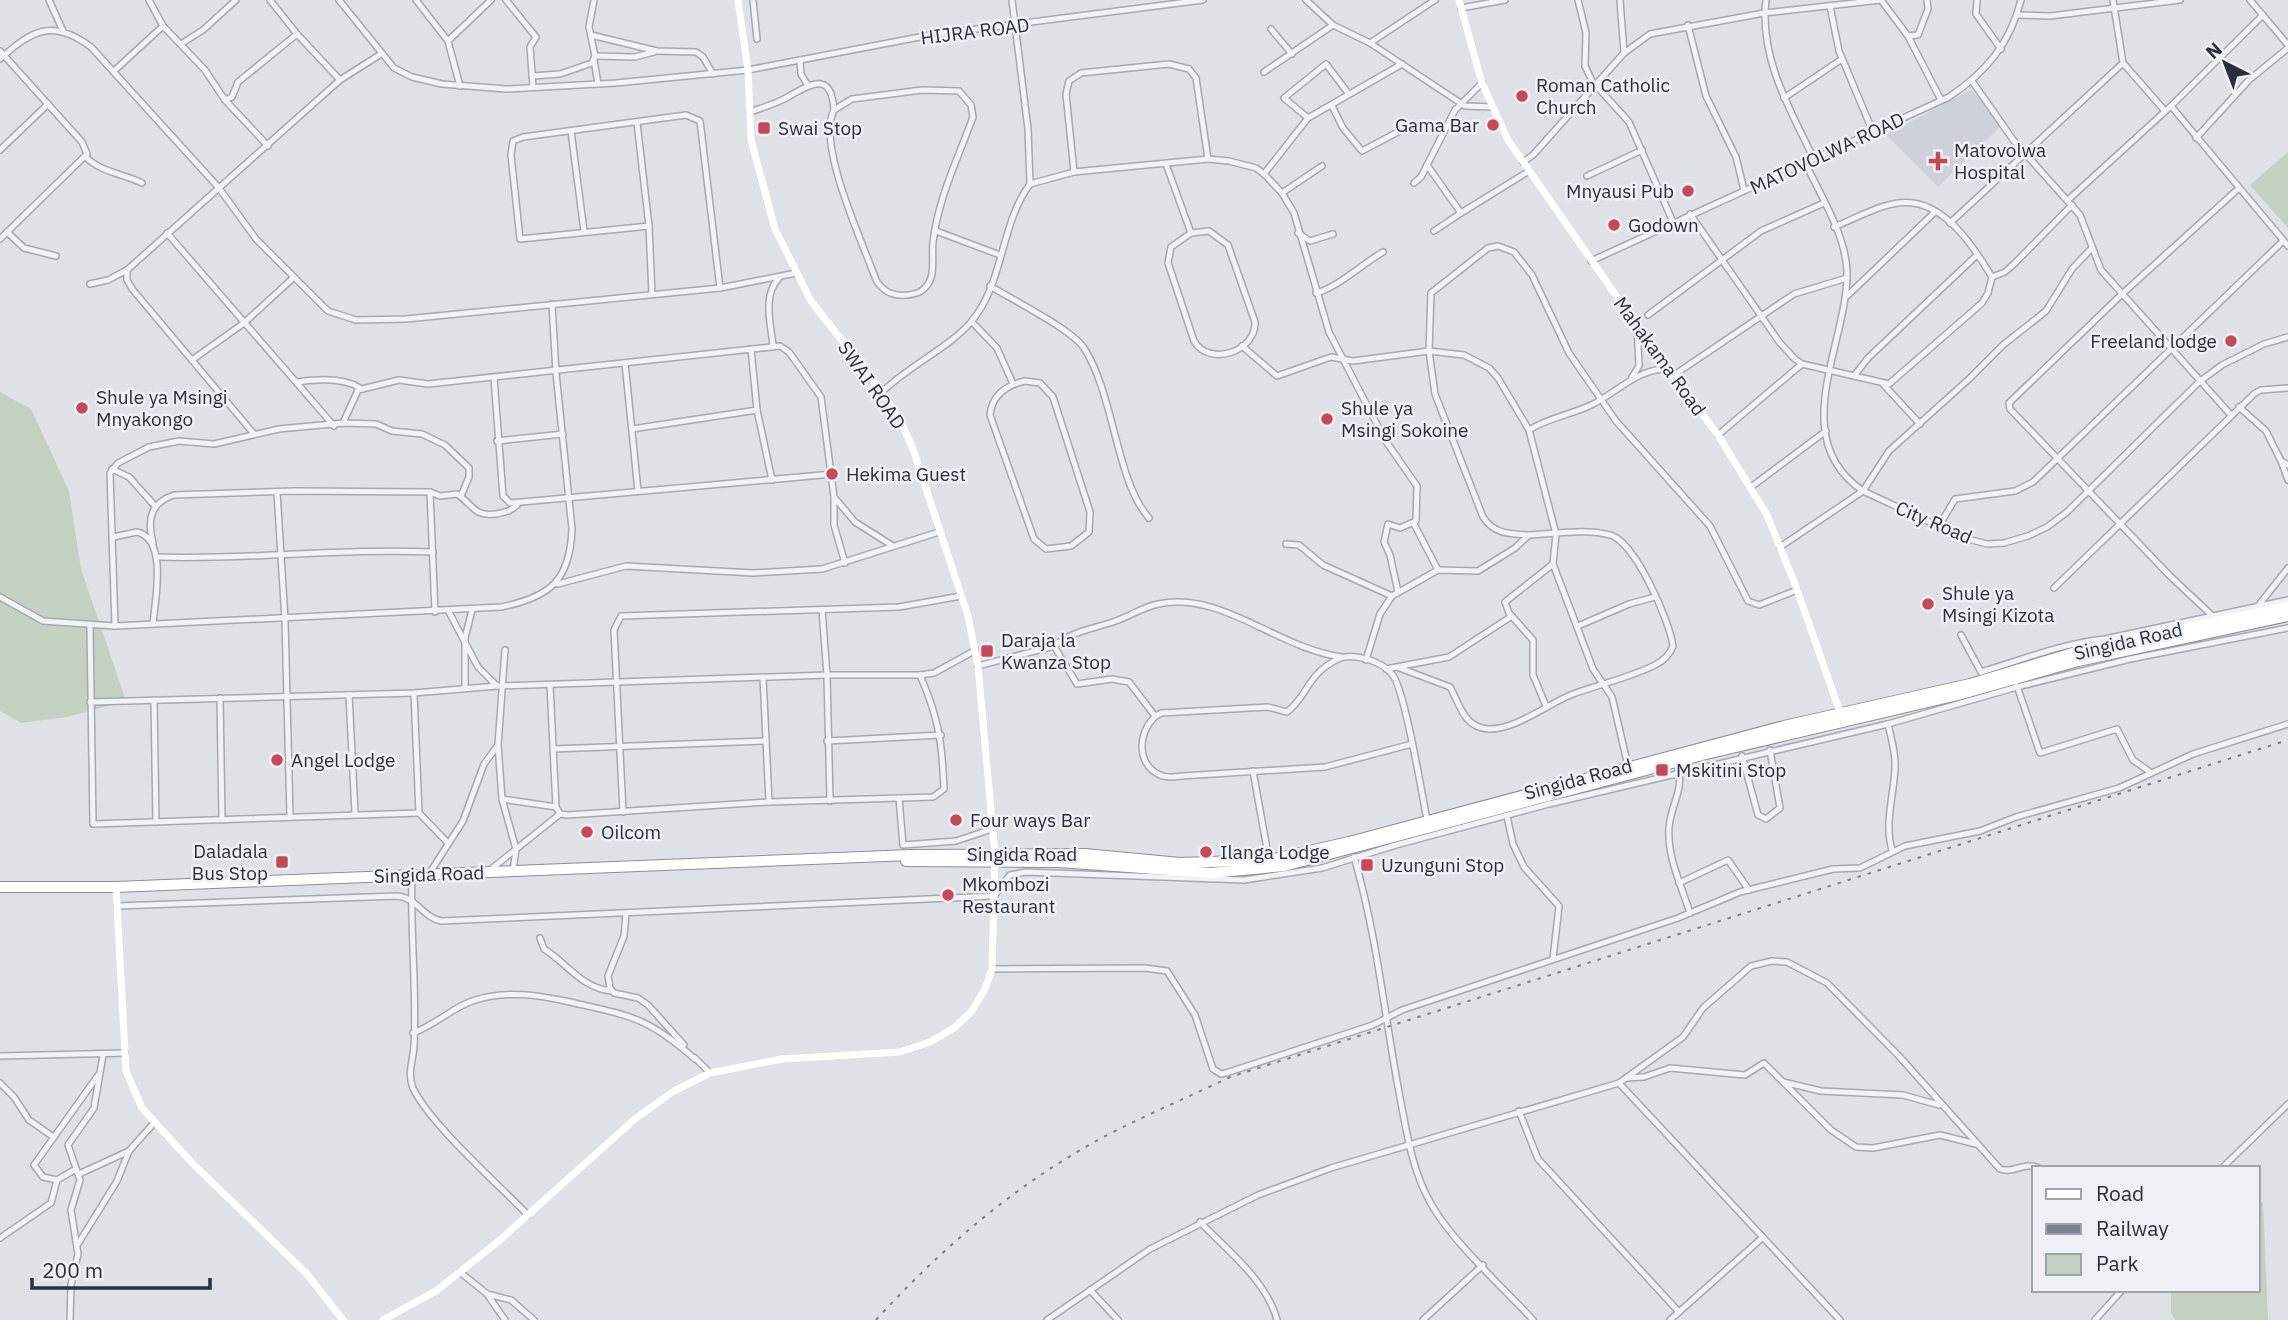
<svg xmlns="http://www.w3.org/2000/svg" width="2288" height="1320" font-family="'IBM Plex Sans',sans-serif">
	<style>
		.built { fill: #cdd1d9 }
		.green { fill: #c4d1c0 }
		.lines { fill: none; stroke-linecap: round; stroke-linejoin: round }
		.street-casing { stroke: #a4a9b1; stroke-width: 8 }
		.highway-casing { stroke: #868f9d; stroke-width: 12 }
		.street { stroke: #f1f2f6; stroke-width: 5 }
		.secondary { stroke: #fff; stroke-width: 7 }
		.highway { stroke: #fff; stroke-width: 10 }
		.rail { stroke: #798190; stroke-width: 2; stroke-dasharray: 3.5 7; stroke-linecap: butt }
		.poi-dot { fill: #c84857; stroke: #eef0f5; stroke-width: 2.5 }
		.labels { text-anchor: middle; stroke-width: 5; stroke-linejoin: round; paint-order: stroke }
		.street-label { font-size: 19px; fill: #282f3d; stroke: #eef0f5 }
		.poi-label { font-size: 19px; fill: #282f3d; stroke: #eef0f5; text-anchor: start }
	</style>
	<rect width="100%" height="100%" fill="#dee2e7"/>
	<polygon class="built" points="1970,90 1987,106 2000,127 1938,187 1886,135"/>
	<g class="green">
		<polygon points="2288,152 2288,228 2250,185"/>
		<polygon points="0,392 31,409 69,491 81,569 126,701 67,717 21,723 0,711"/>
		<polygon points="2258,1202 2263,1202 2268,1320 2175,1320 2171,1312 2171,1290 2258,1290"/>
	</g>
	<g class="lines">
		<defs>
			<g id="street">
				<polyline points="49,0 63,31"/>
				<polyline points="149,0 163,26 205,70 225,100 268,146"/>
				<polyline points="270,0 297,34 340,80"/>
				<polyline points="339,0 394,68 412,77 442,84 506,89 616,83 748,70 930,35 1203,0"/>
				<polyline points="416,0 448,41"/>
				<polyline points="506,0 536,37 530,47 533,87"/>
				<polyline points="753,0 757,39"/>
				<polyline points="1012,0 1028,129 1030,184"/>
				<polyline points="1306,0 1333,25 1370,43 1465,106 1492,107"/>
				<polyline points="1578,0 1586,33 1585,66 1592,81 1629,122 1673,222"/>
				<polyline points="1620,0 1624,53"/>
				<path d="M1766,0c-7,57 24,110 48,159"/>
				<polyline points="1881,0 1908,36 1941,100"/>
				<polyline points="1977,0 1976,14 2001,49"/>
				<polyline points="2113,0 2123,63 2165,111"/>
				<polyline points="2250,0 2288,45"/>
				<polyline points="1830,6 1839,51 1873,132"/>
				<polyline points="1461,8 1505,0"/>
				<polyline points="2017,15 2050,16 2180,0"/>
				<polyline points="1688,25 1706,96 1736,157 1744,190"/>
				<polyline points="1271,29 1292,54"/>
				<polyline points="591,35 657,51 696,52 703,57 713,74"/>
				<polyline points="1908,36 1918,35 1928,9 1927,0"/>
				<polyline points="1370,43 1435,0"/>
				<polyline points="181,44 203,30 236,0"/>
				<polyline points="0,51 82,142 87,154 0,239"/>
				<polyline points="595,56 635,57 654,52"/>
				<path d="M0,59c33,-30 53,-40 91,-12l128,141 37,51 72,72 28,9 50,-1 314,-31 76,-15"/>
				<polyline points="594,60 598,84"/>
				<polyline points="800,60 801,74 807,84"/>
				<polyline points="114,71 163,26"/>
				<polyline points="1264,72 1333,25"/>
				<polyline points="532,76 560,74 592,63 595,56 589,27 594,0"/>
				<polyline points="1972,81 2014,141 2080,215 2101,270 2230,414"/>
				<polyline points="460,86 448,41 491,0"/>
				<path d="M922,90l37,1 12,14 2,12c-15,41 -35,82 -40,125 -2,19 5,38 -13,50 -17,6 -34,5 -44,-12 -13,-37 -60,-136 -42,-170l18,-11z"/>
				<polyline points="1784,98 1842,59"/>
				<polyline points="225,100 232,97 238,82 297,34"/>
				<polyline points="1332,106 1343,128 1362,151 1413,124 1443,130"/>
				<polyline points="2171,106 2288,246"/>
				<path d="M750,112c11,-4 22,-7 32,-12 22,-11 49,-35 52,10"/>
				<polyline points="1308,118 1284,98 1326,64 1348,93"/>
				<polyline points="637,123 649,226 652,294"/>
				<polyline points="571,131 584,231"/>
				<polyline points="2196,138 2249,80 2288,48"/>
				<polyline points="0,150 48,104"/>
				<path d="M86,157c14,15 38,17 56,26"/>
				<polyline points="1523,162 1533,155 1624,53 1650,34 1764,13 1881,0"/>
				<path d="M1805,162c15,33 41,73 42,110 1,71 -62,166 16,219l101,47 23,6 17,-1 24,-7 19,-9 20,-15 132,-130 23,-17 42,-21 24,-7"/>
				<path d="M1166,164l25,69 -20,14 -3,16 26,78c15,26 62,11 61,-19l-27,-77 -19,-14 -18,2"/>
				<polyline points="1427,165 1461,213 1529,171"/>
				<polyline points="1074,172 1066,94 1069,81 1081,73 1169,64 1189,69 1196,78 1208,159"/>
				<polyline points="1264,174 1308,118 1402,64"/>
				<polyline points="1587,176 1642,150"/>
				<polyline points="1414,183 1421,177 1455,110 1482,83"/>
				<polyline points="1282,193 1322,166"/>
				<polyline points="2068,200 2171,106 2263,15"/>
				<path d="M1690,214l90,129 15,16 7,5 87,20 93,-81 6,-10 4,-16c-17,-28 -43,-69 -79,-74 -25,-4 -56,15 -79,24"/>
				<polyline points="1950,223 2123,63"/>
				<polyline points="649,226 520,239 511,155 513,141 523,137 686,115 700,121 720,288"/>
				<polyline points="936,231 1000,255"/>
				<polyline points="1434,231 1461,213"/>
				<polyline points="7,232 24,248 56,256"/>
				<polyline points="167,233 334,426"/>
				<polyline points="1298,233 1310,241 1333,234"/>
				<path d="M1591,261l358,-164c37,-25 61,-53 72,-97"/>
				<polyline points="1992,277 2005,272 2015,263 2072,205"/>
				<polyline points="90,284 108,280 127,270"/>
				<path d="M990,286c23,14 81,43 94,62 30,46 32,133 65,170"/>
				<path d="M1316,293c21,-5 46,-29 67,-41"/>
				<polyline points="1846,297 1935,212"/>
				<polyline points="1648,315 1761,231 1824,203"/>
				<polyline points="972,322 997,348 1013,384"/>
				<path d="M773,346c-2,-22 -11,-50 6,-68"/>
				<polyline points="1242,346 1277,376 1331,357 1353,361 1429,351 1464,355 1489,368 1498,378 1529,430 1556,534 1553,564 1593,669 1612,697 1628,766"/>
				<polyline points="751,349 757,410 772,480"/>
				<polyline points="192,360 244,323 292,279"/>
				<polyline points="625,363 638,491"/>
				<polyline points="1854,376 1868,358 1977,255"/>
				<polyline points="1632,377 1639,366 1637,326"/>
				<polyline points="494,378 503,496 510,503 833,474"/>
				<path d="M1025,381l15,2 13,14 37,115 -1,20 -18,14 -25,3 -12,-10 -44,-124c2,-20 17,-30 35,-34z"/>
				<path d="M297,382c20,-3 46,-5 63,6"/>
				<polyline points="1883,384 1920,424"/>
				<path d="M882,392c25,-25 68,-45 89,-70 33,-38 29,-98 59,-138l44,-12 134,-13 21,2 27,7 8,6 18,19 12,20 35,119 56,108 32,46 -1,35 -16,7 -12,-4 -4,18 6,13 8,37"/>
				<polyline points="2239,407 2266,431 2281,461 2288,465"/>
				<polyline points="343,423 358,390 399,380 428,384 780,346 789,352 821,397 834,497 855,522 893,546"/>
				<polyline points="632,429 757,410"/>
				<path d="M1529,430c19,-12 40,-15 60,-24 25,-11 44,-34 73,-37l12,6 120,-81 53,-16"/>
				<polyline points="254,434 133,290 127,280 127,270 340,80 381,54"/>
				<polyline points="1718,435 1802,364"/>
				<polyline points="497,441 563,434"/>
				<polyline points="2281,461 2288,480"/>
				<polyline points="112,469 129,477 155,506"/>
				<polyline points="1751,487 1826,431"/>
				<polyline points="277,492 285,620 290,817"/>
				<polyline points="430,492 435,612"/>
				<polyline points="834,498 834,525 845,563"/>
				<polyline points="1414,524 1438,570"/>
				<polyline points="1939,526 1955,499 2015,491 2033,482 2282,242"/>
				<path d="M1529,535c-20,-1 -35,-1 -46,-18l-48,-123 -6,-43 2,-58 57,-45 10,-2 16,6 18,23 37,78 47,68 94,105 38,75 11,4 38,-15"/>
				<path d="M113,537l24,-5c31,7 18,68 16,92"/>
				<path d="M153,543c-6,-23 -3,-40 21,-48l120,-4 136,1 10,4 17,-2c16,10 16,23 39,20 9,-2 14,-2 21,-9"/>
				<polyline points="1286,544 1299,545 1323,565 1392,596"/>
				<polyline points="1780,547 1863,491 1889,451 1969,379 2003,345 2046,311 2072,269 2091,249"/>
				<path d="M158,557c92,3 183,-9 275,-5"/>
				<polyline points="558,584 626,566 753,573 822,569 939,532"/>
				<polyline points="2054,588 2255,393 2261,390 2288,388"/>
				<path d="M0,597l43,24 72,5 386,-19c50,-10 69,-27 71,-78l-16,-156 -4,-69"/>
				<polyline points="2258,606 2288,568"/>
				<polyline points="822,610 827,675 830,801"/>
				<polyline points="449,612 478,667 497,686"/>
				<polyline points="2220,623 2170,576 2010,409 2009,403 2121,295 2238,189"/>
				<polyline points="90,626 93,824 419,813"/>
				<polyline points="115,626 110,473 118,463 149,447 179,441 214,444 279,429 343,423 376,424 392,431 422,434 445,445 469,468 469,477 461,496"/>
				<polyline points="1578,626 1629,604 1655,597"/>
				<polyline points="1961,635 1981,672"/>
				<path d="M1054,646c17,-14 38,-17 59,-24 15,-5 30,-15 45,-18 63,-14 120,45 184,53"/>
				<path d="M1366,660l14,-46 12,-18 46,-26 40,1 37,-23 14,-13c25,-1 57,-7 81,0 25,6 60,87 63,111 -3,8 -10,15 -18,19 -26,13 -55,19 -82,29 -26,10 -57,36 -85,35 -25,-2 -28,-25 -38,-42l-53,-20"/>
				<polyline points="978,666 1054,646 1077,684 1112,679 1129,682 1155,716"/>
				<polyline points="1386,669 1449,657 1512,616"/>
				<path d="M1981,672c41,-12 82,-29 124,-33l183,-39"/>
				<polyline points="763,677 769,802"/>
				<path d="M550,685l6,122 4,7 7,1 202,-13 164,-5 11,-8c-2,-47 -5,-70 -24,-114"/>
				<polyline points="2017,686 2040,753 2117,729 2133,760 2150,772"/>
				<polyline points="465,689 465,638 472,610"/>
				<polyline points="414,693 419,813 448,843"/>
				<polyline points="349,695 355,813"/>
				<polyline points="220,698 222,820"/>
				<polyline points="154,700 156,822"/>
				<polyline points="90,702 414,693 497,686 827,675 920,675 934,673 976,650"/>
				<polyline points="1546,706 1533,675 1533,640 1509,613 1505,602 1553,564"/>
				<path d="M1888,724c3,14 8,29 7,44 -1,27 -11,55 -3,82"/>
				<polyline points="827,741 941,735"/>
				<path d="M1412,744l-87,23 -143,9c-7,1 -16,2 -22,-1 -26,-11 -22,-50 1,-62l107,-6 19,5c21,-16 19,-37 51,-53 14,-7 44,2 54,15 13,15 30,121 35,146"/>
				<polyline points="498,745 502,799 516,849 513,871"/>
				<polyline points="553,749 766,741"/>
				<polyline points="1742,756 1758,815 1766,819 1780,808 1770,750"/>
				<path d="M1677,762c8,29 -5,38 -8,65 -2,31 12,57 21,86"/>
				<polyline points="1253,771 1269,860"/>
				<polyline points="899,798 903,845 956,841 992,829"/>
				<polyline points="502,799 556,807"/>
				<polyline points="623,812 614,630 621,616 899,607 961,596"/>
				<polyline points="1507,816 1513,844 1524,867 1559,906 1553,959"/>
				<path d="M1354,857c23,78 30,156 45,235 7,36 12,75 30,108 20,39 73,86 104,120"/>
				<polyline points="490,870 560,814"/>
				<polyline points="429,874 463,821 484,764 498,745 505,650"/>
				<path d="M412,875c-2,57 5,114 2,171 -1,15 -7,28 -1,42 16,35 86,97 115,127"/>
				<polyline points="1679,883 1728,860 1749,890"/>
				<path d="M117,906l280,-10c21,2 25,21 44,25l553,-25 16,-21 16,-3 218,8 78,-12 74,-23 153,-41 339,-80 129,-37 113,-28 158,-31"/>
				<polyline points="626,914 624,936 608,976 610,988 614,993 638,998 648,1005 684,1045"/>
				<path d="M540,938l4,11c23,14 38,40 68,42"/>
				<polyline points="992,969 1145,968 1167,971 1195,1015 1213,1069 1221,1074 1226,1073 1373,1025 1402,1010 1678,918 1740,892 1833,869 1860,868 1905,846 1980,831 2016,817 2119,788 2193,754 2288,724"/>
				<path d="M413,1033c23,-8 39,-26 62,-33 32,-10 63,-5 95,2 60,14 76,14 125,57"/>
				<polyline points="0,1056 125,1053"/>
				<polyline points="695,1058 710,1073"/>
				<polyline points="1626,1078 1644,1077 1670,1068 1745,1075 1764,1063 1783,1082 1821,1091 1903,1095 1939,1105"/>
				<polyline points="1783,1082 1831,1130 1856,1147 1873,1148 1940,1135 1976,1144"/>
				<polyline points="0,1083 14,1097 29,1120 52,1136"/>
				<path d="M1619,1083l64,-46 20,-29 48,-42 21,-5 15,1 40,21 71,72 102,114c14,5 24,-8 39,-1"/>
				<polyline points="1519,1111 1538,1159 1679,1312"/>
				<polyline points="2222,1168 2288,1104"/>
				<polyline points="76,1169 57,1180 43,1177 34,1165 99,1074"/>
				<polyline points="79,1174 129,1151"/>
				<path d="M1200,1222c27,28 67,59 77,98"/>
				<polyline points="0,1238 51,1203 57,1180"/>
				<polyline points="78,1244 117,1181 129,1151 154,1123"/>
				<polyline points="460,1272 487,1294 505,1320"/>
				<polyline points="1090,1290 1118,1320"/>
				<polyline points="487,1294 511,1300 534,1320"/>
				<polyline points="70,1320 71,1285 78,1254 71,1210 80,1180 68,1145 94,1108 103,1055"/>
				<polyline points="1047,1320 1150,1249 1258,1195 1331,1168 1619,1083 1840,1320"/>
				<polyline points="1423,1320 1483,1265"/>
				<polyline points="1670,1320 1762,1238"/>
				<polyline points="2095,1320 2122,1290"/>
			</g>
			<g id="highway">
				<polyline points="906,861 1059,862 1211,873 1284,866 1702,755 1958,695 2078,661 2288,616"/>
				<polyline points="0,887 116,887 911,855 1085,854 1180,863 1269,860 1349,842 1784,726 1970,684 2076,652 2288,607"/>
			</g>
		</defs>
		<use href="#street" class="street-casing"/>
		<use href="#highway" class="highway-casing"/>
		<use href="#street" class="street"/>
		<g class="secondary">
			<polyline points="1459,0 1482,83 1508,140 1649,343 1718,435 1767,515 1795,584 1841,715"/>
			<polyline points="116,887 126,1071 142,1108 192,1163 306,1273 343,1320"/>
			<polyline points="383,1320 436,1291 500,1240 636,1118 674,1091 710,1073 782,1059 900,1052 930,1042 954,1028 972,1011 985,989 992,969 995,855 978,666 968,616 913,449 901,422 882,392 811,301 775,229 751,140 748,70 738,0"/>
		</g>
		<use href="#highway" class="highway"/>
		<path class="rail" d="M876,1320c69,-76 151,-145 243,-191 36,-18 74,-34 111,-52l1058,-337"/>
	</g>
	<g class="poi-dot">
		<circle cx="1522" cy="96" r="7"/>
		<circle cx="1493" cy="125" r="7"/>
		<rect x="757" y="121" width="14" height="14" rx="3.5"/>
		<path d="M1934.5 150.5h7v7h7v7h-7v7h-7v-7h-7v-7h7z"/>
		<circle cx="1688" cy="191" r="7"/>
		<circle cx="1614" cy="225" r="7"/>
		<circle cx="2231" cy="341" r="7"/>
		<circle cx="82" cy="408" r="7"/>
		<circle cx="1327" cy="419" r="7"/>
		<circle cx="832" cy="474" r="7"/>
		<circle cx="1928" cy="604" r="7"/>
		<rect x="980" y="644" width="14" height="14" rx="3.5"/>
		<circle cx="277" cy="760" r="7"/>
		<rect x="1655" y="763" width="14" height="14" rx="3.5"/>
		<circle cx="956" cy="820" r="7"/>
		<circle cx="587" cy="832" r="7"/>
		<circle cx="1206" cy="852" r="7"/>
		<rect x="275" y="855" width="14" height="14" rx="3.5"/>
		<rect x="1360" y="858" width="14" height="14" rx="3.5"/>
		<circle cx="948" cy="895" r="7"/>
	</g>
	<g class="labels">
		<g class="street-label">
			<text transform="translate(975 31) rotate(-7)" y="7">HIJRA ROAD</text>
			<text transform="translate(1827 153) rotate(-25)" y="7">MATOVOLWA ROAD</text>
			<text transform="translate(1660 356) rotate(54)" y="7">Mahakama Road</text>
			<text transform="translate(872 385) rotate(55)" y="7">SWAI ROAD</text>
			<text transform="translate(1934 522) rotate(23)" y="7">City Road</text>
			<text transform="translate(2128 641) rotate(-13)" y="7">Singida Road</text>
			<text transform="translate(1578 779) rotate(-15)" y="7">Singida Road</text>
			<text x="1022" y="861">Singida Road</text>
			<text transform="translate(429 874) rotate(-2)" y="7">Singida Road</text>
		</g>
		<g class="poi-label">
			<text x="1536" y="92">Roman Catholic<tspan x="1536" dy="22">Church</tspan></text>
			<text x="1479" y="132" text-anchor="end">Gama Bar</text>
			<text x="778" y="135">Swai Stop</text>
			<text x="1954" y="157">Matovolwa<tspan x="1954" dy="22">Hospital</tspan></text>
			<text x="1674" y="198" text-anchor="end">Mnyausi Pub</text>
			<text x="1628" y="232">Godown</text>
			<text x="2217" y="348" text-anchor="end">Freeland lodge</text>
			<text x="96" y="404">Shule ya Msingi<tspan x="96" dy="22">Mnyakongo</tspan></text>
			<text x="1341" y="415">Shule ya<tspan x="1341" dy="22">Msingi Sokoine</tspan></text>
			<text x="846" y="481">Hekima Guest</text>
			<text x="1942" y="600">Shule ya<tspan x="1942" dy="22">Msingi Kizota</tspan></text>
			<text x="1001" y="647">Daraja la<tspan x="1001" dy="22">Kwanza Stop</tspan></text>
			<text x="291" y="767">Angel Lodge</text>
			<text x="1676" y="777">Mskitini Stop</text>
			<text x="970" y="827">Four ways Bar</text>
			<text x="601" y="839">Oilcom</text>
			<text x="268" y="858" text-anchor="end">Daladala<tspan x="268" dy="22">Bus Stop</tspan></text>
			<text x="1220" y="859">Ilanga Lodge</text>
			<text x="1381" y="872">Uzunguni Stop</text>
			<text x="962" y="891">Mkombozi<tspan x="962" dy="22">Restaurant</tspan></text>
		</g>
	</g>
	<rect x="2032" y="1166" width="228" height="126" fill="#eef0f5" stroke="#9fa3ab" stroke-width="2"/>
	<rect x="2046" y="1189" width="35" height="10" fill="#ffffff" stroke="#9fa3ab" stroke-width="2"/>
	<text x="2096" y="1201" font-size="21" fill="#282f3d">Road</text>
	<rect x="2046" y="1224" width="35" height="10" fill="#798190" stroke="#9fa3ab" stroke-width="2"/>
	<text x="2096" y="1236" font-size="21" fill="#282f3d">Railway</text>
	<rect x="2046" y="1254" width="35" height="21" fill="#c4d1c0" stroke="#9fa3ab" stroke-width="2"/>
	<text x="2096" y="1271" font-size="21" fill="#282f3d">Park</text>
	<g transform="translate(2225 63) rotate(318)" stroke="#eef0f5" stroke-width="5" paint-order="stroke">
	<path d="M0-5L12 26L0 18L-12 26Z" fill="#282f3d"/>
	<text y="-10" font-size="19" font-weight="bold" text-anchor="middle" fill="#282f3d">N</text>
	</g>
	<path d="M32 1278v10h178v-10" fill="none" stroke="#282f3d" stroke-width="3.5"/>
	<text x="42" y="1278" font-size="21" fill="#282f3d" stroke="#eef0f5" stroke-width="5" paint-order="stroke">200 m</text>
</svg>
